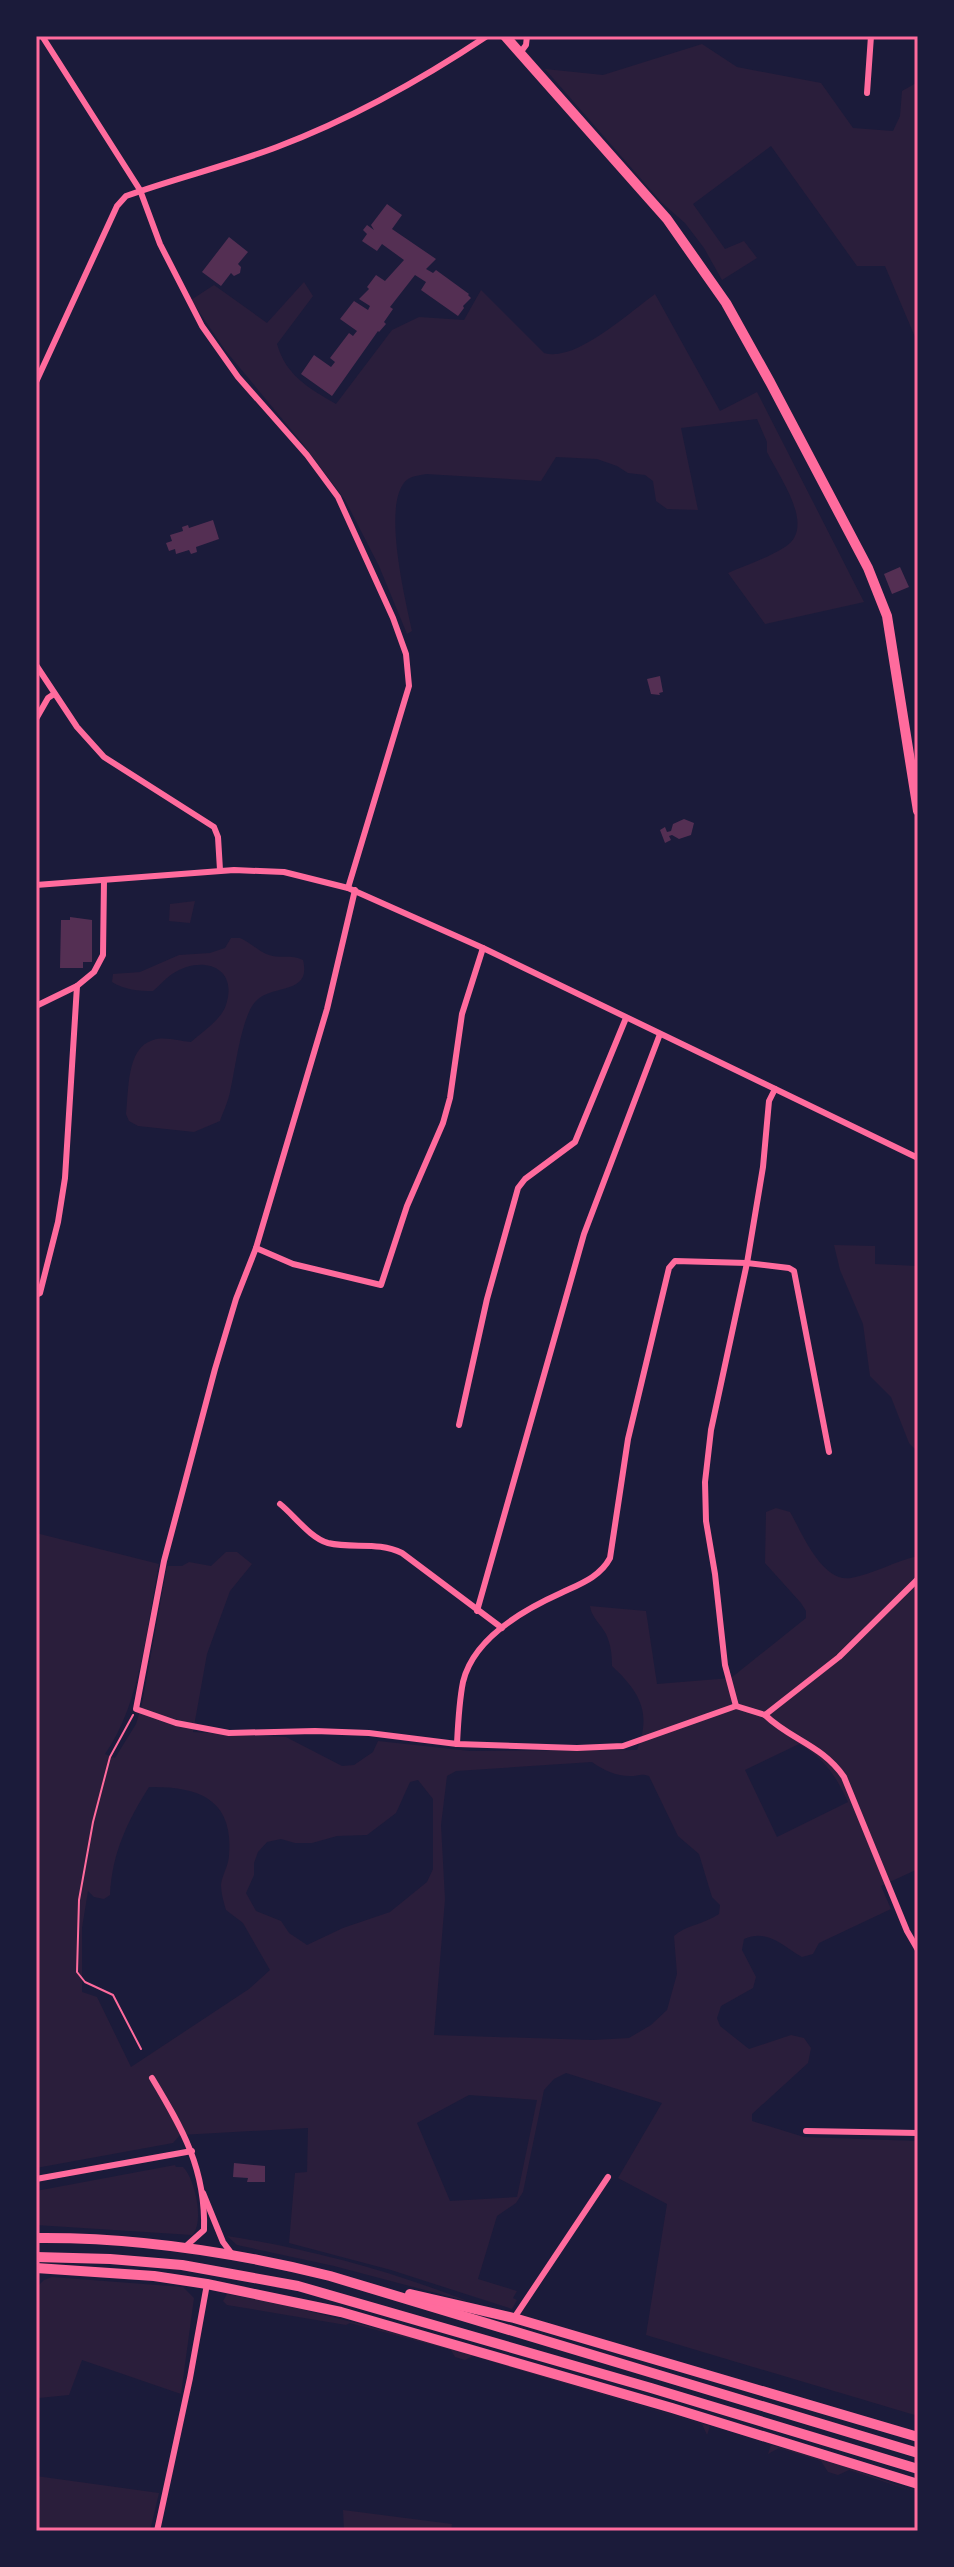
<svg xmlns="http://www.w3.org/2000/svg" width="954" height="2567" font-family="'Asap Condensed',sans-serif">
	<style>
		.green { fill: #2a1e3b; fill-rule: evenodd }
		.building { fill: #542f53 }
		.lines { fill: none; stroke-linecap: round; stroke-linejoin: round }
		.path { stroke: #ff6b9d; stroke-width: 2 }
		.minor { stroke: #ff6b9d; stroke-width: 6 }
		.primary { stroke: #ff6b9d; stroke-width: 10 }
		.trunk { stroke: #ff6b9d; stroke-width: 10 }
		.neatline { fill: none; stroke: #ff6b9d; stroke-width: 3 }
	</style>
	<rect width="100%" height="100%" fill="#1b1b3a"/>
	<g class="green">
		<polygon points="702,44 737,67 821,83 853,128 893,131 900,116 902,91 918,82 918,344 885,266 857,266 771,146 693,204 725,249 744,241 757,258 722,280 704,248 685,223 662,203 545,69 603,75"/>
		<path d="M304,282l9,14 -36,48c9,32 32,44 59,60l56,-74 27,-13 45,3 17,-30 63,63c31,10 86,-41 111,-59l65,117 37,-19 107,210 -99,22 -37,-51c18,-8 40,-15 57,-26 32,-20 -6,-70 -18,-95v-10l-10,-23 -76,9 17,82 -31,-1 -11,-8 -3,-20 -8,-6 -17,-2 -11,-7 -20,-7 -41,-2 -15,24 -115,-7c-5,1 -13,2 -18,5 -28,20 -2,123 4,152l-5,3 -28,-68 -34,-66 -42,-56 -78,-94 -34,-50 23,-15 53,38z"/>
		<polygon points="195,901 190,923 169,921 170,904"/>
		<path d="M240,938c10,4 19,14 29,17 12,4 22,-1 34,5 9,36 -32,23 -48,42 -14,16 -20,69 -25,90 -2,10 -7,20 -10,29l-26,11 -56,-6 -9,-5 -3,-7c3,-23 0,-66 27,-74 12,-4 26,1 38,2 11,-10 30,-22 35,-37 13,-40 -26,-50 -54,-31 -7,5 -13,12 -19,17 -15,0 -28,-1 -41,-9l1,-8 27,-2 39,-17 31,-2 15,-5 6,-10z"/>
		<polygon points="834,1245 875,1246 875,1264 918,1266 918,1452 909,1443 891,1397 870,1376 863,1324 840,1270"/>
		<path d="M776,1508l14,4c12,21 32,71 61,66 23,-4 44,-17 67,-22v313l-37,17 10,23 -72,34 -6,11 -11,3c-21,-12 -34,-28 -58,-18l-2,11 14,27 -3,11 -32,18 -4,12 3,8 29,23 42,-14 13,3 7,10 -3,15 -56,51v7l52,16 114,4v275l-272,-81 21,-131 -49,-26 44,-75 -96,-30 -12,6 -10,11 -21,102 -7,11 -19,13 -19,63 39,12 -4,7 4,2 -5,9 -121,-39 -102,-27 6,-70 12,-1 1,-44 -128,7 -7,8 -137,25v-635l123,31c-12,61 -18,139 -54,190l10,4 21,-34 6,-20 25,-138h15l7,-4 22,4 15,-14h11l15,12 -22,27 -23,63 -14,78 93,5 56,29 12,-1 19,-13 5,-11 92,10 167,-1c15,-37 3,-58 -25,-84 0,-11 -1,-21 -6,-32 -5,-10 -15,-17 -16,-28l56,5 11,73 74,-6 75,-60v-7l-5,-8 -36,-40 1,-51zM799,1744c26,15 37,32 49,58l-71,35 -32,-67zM592,1762c11,8 24,14 38,14 8,0 11,-3 19,0l29,60 21,18 13,43 8,8 -1,9c-14,10 -33,11 -45,22l3,38 -10,36 -16,15 -22,13 -36,2 -159,-5 11,-136 -4,-74 6,-49 9,-5zM418,1780l15,19v70l-6,13 -37,30 -47,16 -36,17 -18,-12 -8,-12 -25,-10 -10,-18 8,-18v-12l4,-11 9,-10 14,-3 14,4h17l25,-7 30,-1 29,-22 14,-31zM149,1787c49,-1 85,12 80,68 0,10 -7,20 -8,30 0,8 3,18 5,25l17,13 27,47 -21,19 -118,78 -34,-70 -15,-5v-64l6,-37 6,6 10,2 6,-4c2,-42 17,-73 39,-108zM469,2095l68,5 -20,97 -67,4 -33,-78z"/>
		<path d="M175,2165l1,2h7c12,11 22,57 9,68l-156,-10v-34z"/>
		<path d="M227,2236c83,13 164,35 243,66l-136,-36 -97,-21z"/>
		<polygon points="52,2277 183,2287 194,2298 181,2394 82,2360 69,2395 39,2398 36,2476 159,2493 150,2531 36,2531 36,2288 44,2280"/>
		<polygon points="227,2294 284,2305 420,2339 710,2426 707,2435 702,2424 473,2356 465,2360 455,2357 451,2350 350,2323 346,2325 227,2305 223,2301"/>
		<polygon points="771,2445 831,2461 918,2493 849,2470 838,2475 828,2472 821,2461 779,2448 768,2454"/>
		<polygon points="343,2510 452,2524 451,2531 344,2531"/>
	</g>
	<g class="building">
		<polygon points="387,204 402,215 392,229 436,259 426,269 433,273 436,270 469,294 468,295 471,298 463,306 464,308 458,316 421,290 426,282 415,275 390,307 393,309 384,322 386,324 379,332 378,331 332,396 301,374 314,355 331,367 335,362 330,358 349,333 353,336 357,331 340,319 354,301 368,310 370,306 359,299 369,289 367,287 376,275 385,281 404,260 382,244 377,251 362,241 367,234 363,230 367,225 374,230 371,225"/>
		<polygon points="229,237 248,252 238,264 241,267 240,273 234,276 231,273 221,286 202,272"/>
		<polygon points="213,520 219,539 196,547 197,552 191,554 189,550 176,554 175,549 169,551 166,543 172,541 170,535 183,531 182,527 188,525 189,528"/>
		<polygon points="900,567 909,587 892,594 884,574"/>
		<polygon points="660,676 663,692 659,693 660,695 651,694 647,679"/>
		<polygon points="684,819 694,823 691,835 679,839 672,835 669,836 671,840 665,843 660,830 665,827 667,832 671,831 673,824"/>
		<polygon points="70,917 92,920 92,962 83,962 83,968 60,968 61,920 70,920"/>
		<polygon points="234,2163 265,2166 265,2182 247,2182 248,2178 233,2177"/>
	</g>
	<g class="lines">
		<polyline class="path" points="133,1715 110,1757 93,1822 79,1900 77,1972 85,1982 113,1995 141,2049"/>
		<g class="minor">
			<polyline points="42,36 140,190 160,244 202,326 238,377 307,455 338,497 393,618 406,654 409,686 348,888"/>
			<polyline points="520,53 526,45 527,36"/>
			<polyline points="867,93 871,36"/>
			<path d="M36,382l81,-176 9,-10c50,-18 101,-30 151,-49 74,-28 144,-67 210,-111"/>
			<polyline points="36,665 77,727 104,757 214,827 218,837 220,870"/>
			<polyline points="36,719 48,698 54,694"/>
			<polyline points="36,885 234,870 284,872 348,888 483,948 918,1158"/>
			<polyline points="355,890 327,1009 256,1248 236,1299 215,1369 164,1561 136,1709 176,1723 229,1733 315,1731 369,1733 457,1744 577,1748 623,1746 736,1706 765,1715 839,1657 918,1579"/>
			<polyline points="36,1006 77,986"/>
			<polyline points="256,1248 293,1264 381,1285 407,1206 443,1123 450,1098 462,1014 483,948"/>
			<polyline points="36,1295 40,1293 58,1222 65,1178 77,986 94,972 103,955 104,880"/>
			<polyline points="459,1425 487,1299 518,1188 525,1179 575,1142 626,1018"/>
			<path d="M280,1504c14,11 30,34 48,39 25,6 50,-2 74,10l100,75"/>
			<polyline points="477,1611 584,1234 660,1034"/>
			<polyline points="736,1706 725,1665 715,1574 706,1521 705,1482 711,1430 747,1263 763,1167 769,1101 775,1089"/>
			<path d="M765,1715c26,25 57,30 79,62l63,154 11,19"/>
			<path d="M457,1744c1,-20 2,-42 6,-62 10,-43 60,-72 98,-89 19,-9 39,-16 49,-35l18,-119 41,-171 6,-7 72,2 42,5 5,3 35,181"/>
			<path d="M152,2078c30,50 54,91 52,152l-19,17"/>
			<polyline points="806,2131 918,2133"/>
			<polyline points="36,2179 192,2151"/>
			<polyline points="203,2193 223,2242 232,2254"/>
			<polyline points="514,2318 608,2177"/>
			<polyline points="157,2531 190,2378 207,2284"/>
		</g>
		<polyline class="primary" points="505,36 667,219 726,303 770,382 868,568 887,616 918,811"/>
		<g class="trunk">
			<path d="M36,2238c99,-1 198,14 294,38l588,177"/>
			<polyline points="36,2257 110,2259 182,2265 298,2286 651,2388 918,2469"/>
			<polyline points="36,2268 154,2276 207,2284 341,2312 672,2408 918,2484"/>
			<polyline points="410,2294 514,2318 918,2437"/>
		</g>
	</g>
	<rect width="954" height="2567" fill="none" stroke="#1b1b3a" stroke-width="76"/>
	<rect x="38" y="38" width="878" height="2491" class="neatline"/>
</svg>
